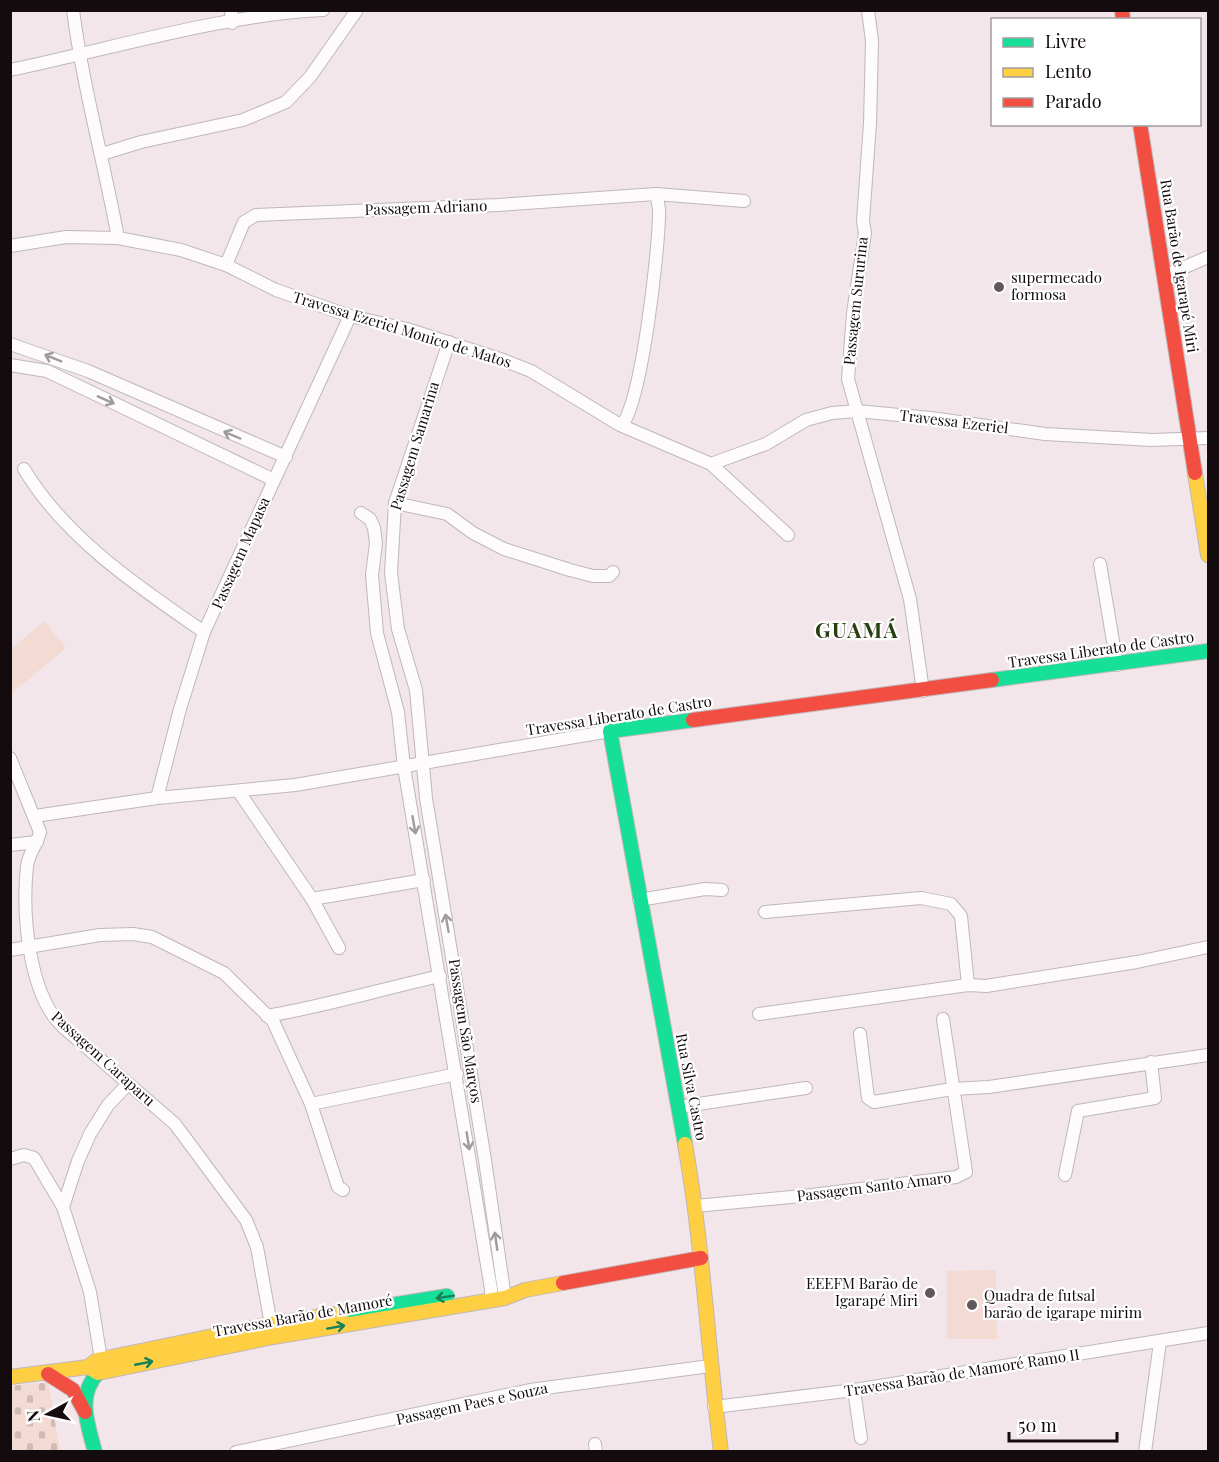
<svg xmlns="http://www.w3.org/2000/svg" width="1219" height="1462" font-family="'Playfair Display',serif">
	<style>
		.cemetery { fill: url(#cemetery-stones) }
		.park { fill: #f3dbd3 }
		.lines { fill: none; stroke-linecap: round; stroke-linejoin: round }
		.street-casing { stroke: #c0b7ba; stroke-width: 14 }
		.fast-casing { stroke: #c0b7ba; stroke-width: 16 }
		.slow-casing { stroke: #c0b7ba; stroke-width: 16 }
		.jam-casing { stroke: #c0b7ba; stroke-width: 16 }
		.street { stroke: #fdfbfc; stroke-width: 12 }
		.fast { stroke: #16e098; stroke-width: 14 }
		.slow { stroke: #ffcf43; stroke-width: 14 }
		.jam { stroke: #f24e42; stroke-width: 14 }
		.oneway { stroke: #9f9b9d }
		.oneway2 { stroke: #15805a }
		.poi-dot { fill: #61585b; stroke: #fff; stroke-width: 2 }
		.labels { text-anchor: middle; stroke-width: 4.5; stroke-linejoin: round; paint-order: stroke }
		.street-label { font-size: 15px; fill: #130b0e; stroke: #fff }
		.poi-label { font-size: 15px; fill: #130b0e; stroke: #fff; text-anchor: start }
		.district-label { font-size: 21px; font-weight: bold; letter-spacing: 1.5px; fill: #27400f; stroke: #fff }
	</style>
	<defs>
		<pattern id="cemetery-stones" width="16" height="16" patternUnits="userSpaceOnUse" patternTransform="scale(1.5)"><rect width="16" height="16" fill="#f3dbd3"/><path d="M2 7V4a2 2 0 0 1 4 0v3zM10 15v-3a2 2 0 0 1 4 0v3z" fill="#cfbbb4"/></pattern>
	</defs>
	<rect width="100%" height="100%" fill="#f2e6ea"/>
	<polygon class="cemetery" points="48,1382 60,1451 11,1451 10,1386"/>
	<g class="park">
		<polygon points="44,621 66,648 12,693 11,649"/>
		<polygon points="996,1270 997,1339 947,1339 947,1271"/>
	</g>
	<g class="lines">
		<defs>
			<g id="street">
				<path d="M73,10c10,77 31,152 45,228"/>
				<polyline points="231,10 232,23"/>
				<polyline points="868,10 872,41 870,123 863,221 865,233 853,313 848,379 910,599 923,691"/>
				<path d="M10,70c101,-21 210,-55 313,-60"/>
				<polyline points="102,154 141,142 243,120 286,102 310,77 357,10"/>
				<polyline points="10,246 66,237 118,238 181,250 226,265 276,290 350,316 407,329 503,360 531,371 620,425 711,464 788,535"/>
				<polyline points="226,265 244,222 256,215 498,205 656,194 744,201"/>
				<polyline points="1164,276 1208,257"/>
				<polyline points="449,342 395,503 391,573 398,629 416,690 426,798 485,1160 505,1298"/>
				<polyline points="10,344 88,371 286,457"/>
				<polyline points="10,365 47,371 274,480"/>
				<path d="M622,425c20,-26 36,-170 37,-208 1,-8 -1,-15 -3,-23"/>
				<polyline points="711,464 766,444 806,420 832,413 857,411 931,418 1045,434 1152,440 1208,438"/>
				<path d="M24,469c41,69 116,119 180,163"/>
				<polyline points="395,503 447,514 473,533 504,549 570,570 593,576 609,576 613,572"/>
				<polyline points="361,513 370,519 374,528 376,543 372,575 377,633 398,712 404,767 491,1289 491,1300"/>
				<polyline points="1100,564 1117,665"/>
				<path d="M10,758l30,74c-3,13 -11,20 -13,34 -5,46 1,128 36,161l112,97 71,96 11,27 15,83"/>
				<polyline points="239,792 312,899 339,948"/>
				<polyline points="157,798 180,709 204,632 350,316"/>
				<polyline points="35,816 157,798 295,785 610,731"/>
				<polyline points="10,845 37,842"/>
				<polyline points="312,899 424,880"/>
				<polyline points="639,900 705,889 722,890"/>
				<polyline points="765,912 921,898 951,904 961,916 968,985"/>
				<polyline points="10,950 100,935 133,934 152,937 224,973 273,1021 311,1104 338,1187 343,1190"/>
				<polyline points="759,1014 968,985 986,986 1137,962 1208,947"/>
				<path d="M267,1016c59,-10 115,-27 173,-40"/>
				<polyline points="860,1034 868,1098 874,1102 952,1089 989,1087 1208,1055"/>
				<polyline points="311,1104 457,1074"/>
				<polyline points="678,1107 806,1088"/>
				<polyline points="10,1159 24,1155 34,1158 63,1207"/>
				<polyline points="1065,1175 1078,1111 1155,1098 1151,1062"/>
				<polyline points="696,1206 812,1195 956,1177 966,1172 943,1019"/>
				<polyline points="101,1359 90,1292 63,1207 78,1161 90,1134 108,1105 128,1084"/>
				<polyline points="854,1390 861,1438"/>
				<polyline points="714,1407 854,1390 1208,1333"/>
				<polyline points="595,1444 596,1452"/>
				<polyline points="236,1452 530,1390 710,1366"/>
				<polyline points="1145,1452 1160,1342"/>
			</g>
			<g id="fast">
				<polyline points="992,680 1208,651"/>
				<polyline points="685,1144 610,731 693,720"/>
				<polyline points="342,1313 447,1296"/>
				<path d="M95,1452c-7,-27 -19,-56 3,-79"/>
			</g>
			<g id="slow">
				<polyline points="1195,473 1208,555"/>
				<path d="M685,1144c18,102 23,205 36,308"/>
				<polyline points="88,1367 98,1373 273,1337 505,1298 525,1290 563,1283"/>
				<polyline points="10,1377 88,1367 97,1360 271,1324 342,1313"/>
			</g>
			<g id="jam">
				<polyline points="1122,10 1123,20"/>
				<polyline points="1140,124 1195,473"/>
				<polyline points="693,720 992,680"/>
				<polyline points="563,1283 701,1258"/>
				<polyline points="48,1374 73,1390 85,1412"/>
			</g>
		</defs>
		<use href="#street" class="street-casing"/>
		<use href="#fast" class="fast-casing"/>
		<use href="#slow" class="slow-casing"/>
		<use href="#jam" class="jam-casing"/>
		<use href="#street" class="street"/>
		<use href="#fast" class="fast"/>
		<use href="#slow" class="slow"/>
		<use href="#jam" class="jam"/>
	</g>
	<defs><path id="oneway-shaft" d="M-6 0H5M1.5-3L5.5 0L1.5 3" fill="none" stroke-width="1.6" stroke-linecap="round" stroke-linejoin="round" transform="scale(1.5)"/></defs>
	<g class="oneway">
		<use href="#oneway-shaft" transform="translate(53 358) rotate(-158)"/>
		<use href="#oneway-shaft" transform="translate(106 400) rotate(24)"/>
		<use href="#oneway-shaft" transform="translate(232 435) rotate(-157)"/>
		<use href="#oneway-shaft" transform="translate(414 825) rotate(80)"/>
		<use href="#oneway-shaft" transform="translate(447 923) rotate(-100)"/>
		<use href="#oneway-shaft" transform="translate(468 1141) rotate(81)"/>
		<use href="#oneway-shaft" transform="translate(496 1241) rotate(-98)"/>
	</g>
	<g class="oneway2">
		<use href="#oneway-shaft" transform="translate(445 1297) rotate(171)"/>
		<use href="#oneway-shaft" transform="translate(336 1327) rotate(-10)"/>
		<use href="#oneway-shaft" transform="translate(144 1363) rotate(-11)"/>
	</g>
	<g class="poi-dot">
		<circle cx="999" cy="287" r="6"/>
		<circle cx="930" cy="1293" r="6"/>
		<circle cx="972" cy="1305" r="6"/>
	</g>
	<g class="labels">
		<g class="street-label">
			<text transform="translate(426 208) rotate(-2)" y="5">Passagem Adriano</text>
			<text transform="translate(1179 266) rotate(81)" y="5">Rua Barão de Igarapé Miri</text>
			<text transform="translate(856 301) rotate(-84)" y="5">Passagem Sururina</text>
			<text transform="translate(402 330) rotate(17)" y="5">Travessa Ezeriel Monico de Matos</text>
			<text transform="translate(954 422) rotate(7)" y="5">Travessa Ezeriel</text>
			<text transform="translate(415 446) rotate(-73)" y="5">Passagem Samarina</text>
			<text transform="translate(241 553) rotate(-66)" y="5">Passagem Mapasa</text>
			<text transform="translate(1101 650) rotate(-8)" y="5">Travessa Liberato de Castro</text>
			<text transform="translate(619 716) rotate(-9)" y="5">Travessa Liberato de Castro</text>
			<text transform="translate(465 1031) rotate(81)" y="5">Passagem São Marços</text>
			<text transform="translate(103 1059) rotate(42)" y="5">Passagem Caraparu</text>
			<text transform="translate(691 1087) rotate(79)" y="5">Rua Silva Castro</text>
			<text transform="translate(874 1187) rotate(-7)" y="5">Passagem Santo Amaro</text>
			<text transform="translate(303 1316) rotate(-10)" y="5">Travessa Barão de Mamoré</text>
			<text transform="translate(962 1373) rotate(-9)" y="5">Travessa Barão de Mamoré Ramo II</text>
			<text transform="translate(472 1404) rotate(-12)" y="5">Passagem Paes e Souza</text>
		</g>
		<g class="poi-label">
			<text x="1011" y="283">supermecado<tspan x="1011" dy="17">formosa</tspan></text>
			<text x="918" y="1289" text-anchor="end">EEEFM Barão de<tspan x="918" dy="17">Igarapé Miri</tspan></text>
			<text x="984" y="1301">Quadra de futsal<tspan x="984" dy="17">barão de igarape mirim</tspan></text>
		</g>
		<g class="district-label">
			<text x="857" y="638">GUAMÁ</text>
		</g>
	</g>
	<rect width="1219" height="1462" fill="none" stroke="#130b0e" stroke-width="24"/>
	<rect x="991" y="18" width="210" height="108" fill="#ffffff" stroke="#a19d9f" stroke-width="1.5"/>
	<rect x="1003" y="38" width="30" height="9" fill="#16e098" stroke="#a19d9f" stroke-width="1.5"/>
	<text x="1045" y="48" font-size="18" fill="#130b0e">Livre</text>
	<rect x="1003" y="68" width="30" height="9" fill="#ffcf43" stroke="#a19d9f" stroke-width="1.5"/>
	<text x="1045" y="78" font-size="18" fill="#130b0e">Lento</text>
	<rect x="1003" y="98" width="30" height="9" fill="#f24e42" stroke="#a19d9f" stroke-width="1.5"/>
	<text x="1045" y="108" font-size="18" fill="#130b0e">Parado</text>
	<g transform="translate(48 1414) rotate(262)" stroke="#ffffff" stroke-width="4.5" paint-order="stroke">
	<path d="M0-4.5L10 22L0 15L-10 22Z" fill="#130b0e"/>
	<text y="-9" font-size="16" font-weight="bold" text-anchor="middle" fill="#130b0e">N</text>
	</g>
	<path d="M1009 1432v9h108v-9" fill="none" stroke="#130b0e" stroke-width="3"/>
	<text x="1018" y="1432" font-size="18" fill="#130b0e" stroke="#ffffff" stroke-width="4.5" paint-order="stroke">50 m</text>
</svg>
